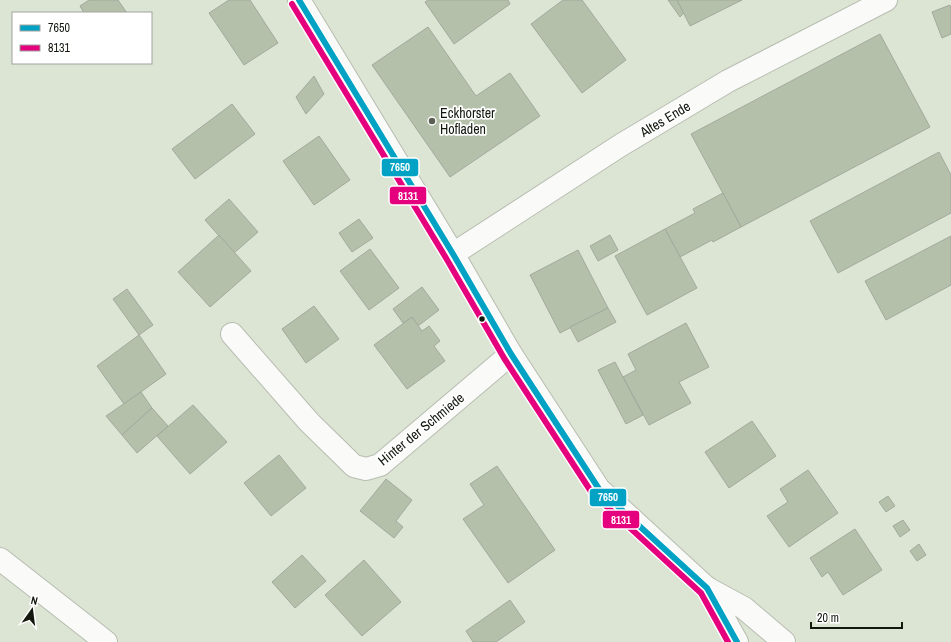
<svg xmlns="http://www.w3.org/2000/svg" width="951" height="642" font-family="'Archivo Narrow',sans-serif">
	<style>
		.building { fill: #b4c0a9; stroke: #a3a99d }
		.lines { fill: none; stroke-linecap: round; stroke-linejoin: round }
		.street-casing { stroke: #b7bdb1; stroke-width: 24 }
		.primary-casing { stroke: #b7bdb1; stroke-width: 24 }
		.street { stroke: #fafbf9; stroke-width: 22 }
		.primary { stroke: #fafbf9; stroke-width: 22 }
		.bus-1-casing { stroke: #fff; stroke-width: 9 }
		.bus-2-casing { stroke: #fff; stroke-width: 9 }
		.bus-1 { stroke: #01a2c4; stroke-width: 6 }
		.bus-2 { stroke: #e5007d; stroke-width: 6 }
		.poi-dot { fill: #595f53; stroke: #fff; stroke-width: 1.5 }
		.bus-dot { fill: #13180e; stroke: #fff; stroke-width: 1.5 }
		.labels { text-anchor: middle; stroke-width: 3.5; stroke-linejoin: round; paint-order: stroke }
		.poi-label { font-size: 14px; fill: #13180e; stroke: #fff; text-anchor: start }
		.street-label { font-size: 14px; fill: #13180e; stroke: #fff }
		.line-badge { stroke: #fff; stroke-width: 1.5 }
		.badge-label { font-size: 11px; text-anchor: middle; font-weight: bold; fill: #fff }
	</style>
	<rect width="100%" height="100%" fill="#dce4d4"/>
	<g class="building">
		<polygon points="89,0 118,0 127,13 84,13 80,6"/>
		<polygon points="229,0 250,0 278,43 244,65 209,13"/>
		<polygon points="428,0 508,0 510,4 454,44 425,2"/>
		<polygon points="563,0 582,0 626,60 582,93 531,24"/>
		<polygon points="668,0 677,0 684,13 680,17"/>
		<polygon points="677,0 742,0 690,26"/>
		<polygon points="950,5 951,9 951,34 942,38 932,12"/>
		<polygon points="428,27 476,96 510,73 540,116 450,177 372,65"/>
		<polygon points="880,34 930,127 741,227 691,134"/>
		<polygon points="314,76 324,94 306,114 296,97"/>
		<polygon points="232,104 255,134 195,179 172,149"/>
		<polygon points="319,136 350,180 314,205 283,161"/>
		<polygon points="939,152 951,175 951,213 838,273 810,221"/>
		<polygon points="723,193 741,227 713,242 712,240 680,257 665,229 695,213 693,209"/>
		<polygon points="229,199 258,232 234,253 205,220"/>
		<polygon points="359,219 373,238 352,252 339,233"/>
		<polygon points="665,229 697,288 647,315 615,256"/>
		<polygon points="219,235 251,271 210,307 178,272"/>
		<polygon points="610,235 618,250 598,261 590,246"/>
		<polygon points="951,236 951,285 886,320 865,281"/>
		<polygon points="370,249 399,288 369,310 340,271"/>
		<polygon points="578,250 608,308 560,333 530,275"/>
		<polygon points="422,287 439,310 418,326 412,317 403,323 393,309"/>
		<polygon points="127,289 153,325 139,335 113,299"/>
		<polygon points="314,306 339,339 306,363 282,329"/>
		<polygon points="608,308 616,322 578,342 570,327"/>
		<polygon points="412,317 422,331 429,326 440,341 434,346 445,361 407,389 374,345"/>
		<polygon points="686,323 709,367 679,382 691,403 649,425 623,377 636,370 628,354"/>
		<polygon points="139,335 166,374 124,404 97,366"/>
		<polygon points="615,362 643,415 626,424 598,370"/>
		<polygon points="141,392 152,408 122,435 106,416"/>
		<polygon points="193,405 227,442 190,474 157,436"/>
		<polygon points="152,408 168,426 137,453 122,435"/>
		<polygon points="752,421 776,456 729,488 705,452"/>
		<polygon points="279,455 306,488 271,516 244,483"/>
		<polygon points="497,466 555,550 508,583 463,519 484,505 470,484"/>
		<polygon points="808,470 838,513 789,547 767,516 788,502 780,489"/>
		<polygon points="386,479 412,500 396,521 403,527 394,538 360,511"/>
		<polygon points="888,496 895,506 886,512 879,502"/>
		<polygon points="903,520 910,530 900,537 893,526"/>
		<polygon points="855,529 882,570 843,595 828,572 822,577 810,558"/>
		<polygon points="919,544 926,555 917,561 910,551"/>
		<polygon points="302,555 326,581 295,608 272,582"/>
		<polygon points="364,560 401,602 362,636 325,595"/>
		<polygon points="510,600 525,622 496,642 473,642 466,631"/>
	</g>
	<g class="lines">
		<defs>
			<g id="street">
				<polyline points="299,0 453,254 511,354 599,489 707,588 744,608 784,642"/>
				<polyline points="453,254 621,145 728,81 886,0"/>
				<polyline points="232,334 309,422 354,466 366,469 380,465 511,354"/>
				<polyline points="707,588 737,642"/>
			</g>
			<polyline id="primary" points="0,559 106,642"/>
		</defs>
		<use href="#street" class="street-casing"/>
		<use href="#primary" class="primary-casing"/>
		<use href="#street" class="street"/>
		<use href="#primary" class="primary"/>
		<defs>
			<polyline id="bus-1" points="299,0 453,254 511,354 599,489 707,588 737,642"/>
			<polyline id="bus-2" points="292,4 446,258 504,358 592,493 701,593 728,642"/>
		</defs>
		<use href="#bus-1" class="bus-1-casing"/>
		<use href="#bus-2" class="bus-2-casing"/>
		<use href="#bus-1" class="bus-1"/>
		<use href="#bus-2" class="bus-2"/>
	</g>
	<circle class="poi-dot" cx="432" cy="121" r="4"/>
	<circle class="bus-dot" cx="482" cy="319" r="3.5"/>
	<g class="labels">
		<g class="poi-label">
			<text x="440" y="118">Eckhorster<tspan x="440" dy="16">Hofladen</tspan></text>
		</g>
		<g class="street-label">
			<text transform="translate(665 119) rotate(-31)" y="5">Altes Ende</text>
			<text transform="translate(421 429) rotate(-39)" y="5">Hinter der Schmiede</text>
		</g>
	</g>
	<g class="line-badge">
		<rect x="381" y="158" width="38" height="19" rx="4" fill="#01a2c4"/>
		<rect x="389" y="186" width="38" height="19" rx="4" fill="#e5007d"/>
		<rect x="589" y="488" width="38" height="19" rx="4" fill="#01a2c4"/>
		<rect x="602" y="510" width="38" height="19" rx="4" fill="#e5007d"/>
	</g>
	<g class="badge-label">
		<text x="400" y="171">7650</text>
		<text x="408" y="200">8131</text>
		<text x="608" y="501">7650</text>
		<text x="621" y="524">8131</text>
	</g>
	<rect x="12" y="12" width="140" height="52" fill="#ffffff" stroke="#a1a39f"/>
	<rect x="20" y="25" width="20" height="6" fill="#01a2c4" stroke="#a1a39f"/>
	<text x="48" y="32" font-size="12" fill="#13180e">7650</text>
	<rect x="20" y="45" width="20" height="6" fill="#e5007d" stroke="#a1a39f"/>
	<text x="48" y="52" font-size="12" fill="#13180e">8131</text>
	<g transform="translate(32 610) rotate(14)" stroke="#ffffff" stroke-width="3" paint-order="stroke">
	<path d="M0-3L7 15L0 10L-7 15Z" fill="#13180e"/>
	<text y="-6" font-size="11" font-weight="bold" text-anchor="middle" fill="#13180e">N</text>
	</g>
	<path d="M811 622v6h91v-6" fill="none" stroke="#13180e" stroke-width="2"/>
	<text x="817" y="622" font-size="12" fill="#13180e" stroke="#ffffff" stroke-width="3" paint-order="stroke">20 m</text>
</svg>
